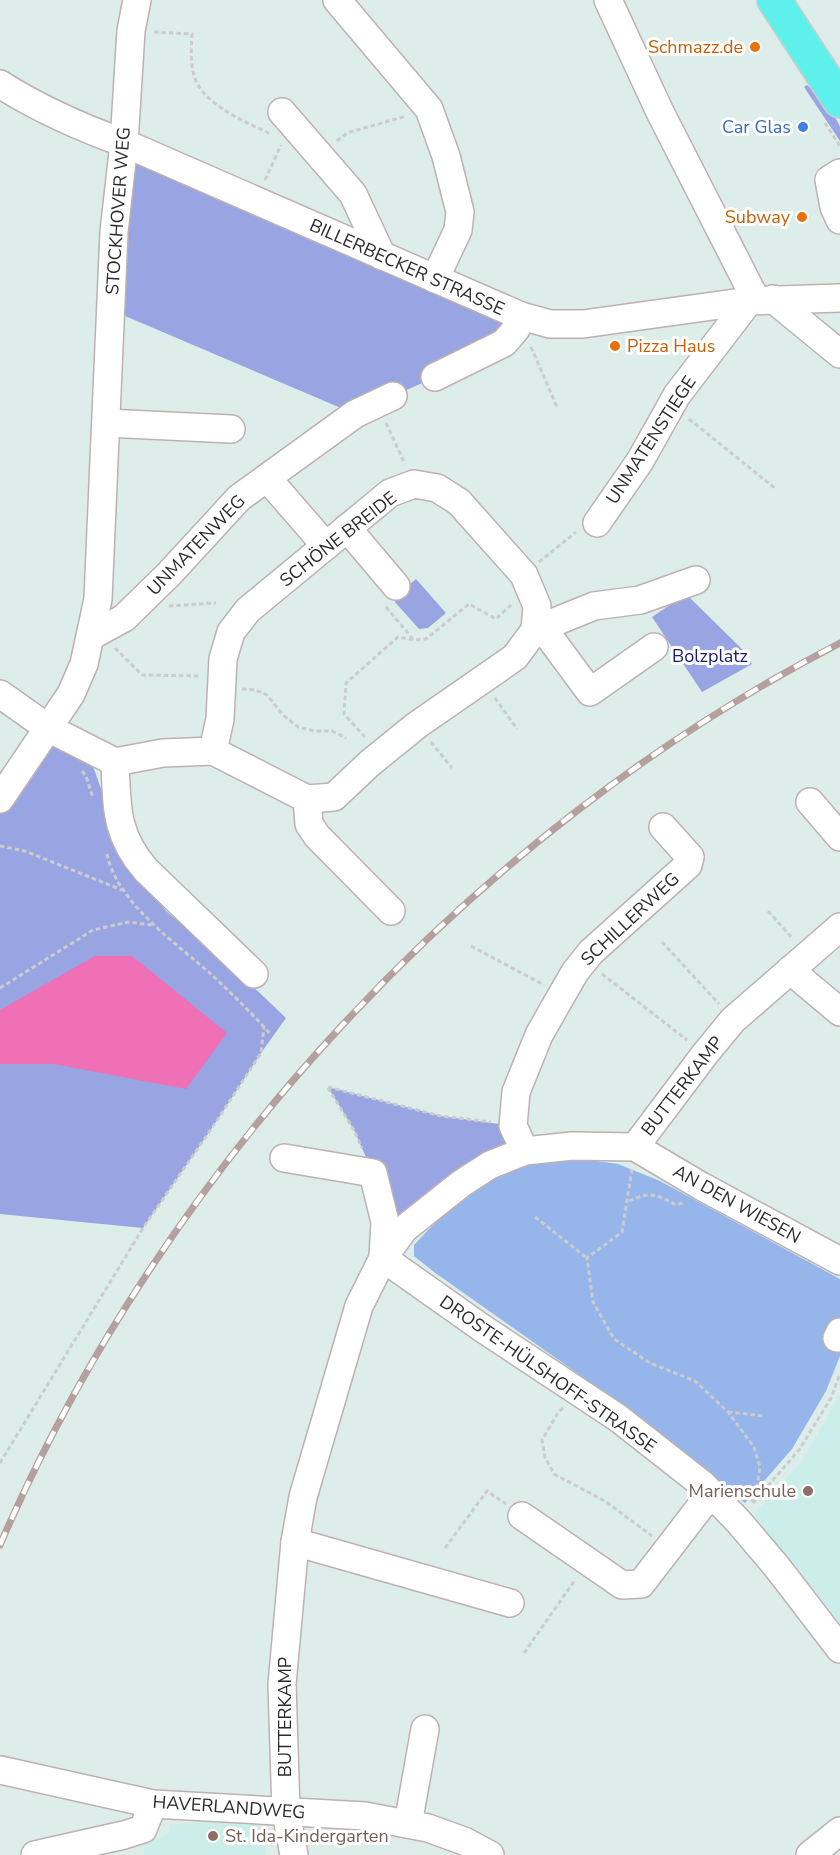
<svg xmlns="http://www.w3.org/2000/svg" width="840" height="1855" font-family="'Nunito Sans',sans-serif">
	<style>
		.education { fill: #cceeea }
		.green { fill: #99a4e3 }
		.pitch { fill: #95b5eb }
		.water { fill: #ef70b4 }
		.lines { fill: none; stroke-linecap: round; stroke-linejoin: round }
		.minor-casing { stroke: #beb1b1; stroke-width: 30 }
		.major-casing { stroke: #ccc; stroke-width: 36 }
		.path { stroke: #ccc; stroke-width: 3; stroke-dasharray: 4.5 3; stroke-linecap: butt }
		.minor { stroke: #fff; stroke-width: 27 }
		.major { stroke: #5ef1eb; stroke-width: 33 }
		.rail-casing { stroke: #b5a09f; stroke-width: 7 }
		.rail { stroke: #fff; stroke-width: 4.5; stroke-dasharray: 14; stroke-linecap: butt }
		.food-dot { fill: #e8710a; stroke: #fff; stroke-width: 2 }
		.shop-dot { fill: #3f7fe0; stroke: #fff; stroke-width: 2 }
		.education-dot { fill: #8d6e63; stroke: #fff; stroke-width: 2 }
		.labels { text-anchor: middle; stroke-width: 6; stroke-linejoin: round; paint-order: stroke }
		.food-label { font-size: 18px; fill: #c56008; stroke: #fff; text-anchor: end }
		.shop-label { font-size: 18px; fill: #366cbe; stroke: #fff; text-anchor: end }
		.street-label { font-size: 18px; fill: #2b2b2b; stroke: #fff }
		.park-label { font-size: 18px; fill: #1a1b68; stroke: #fff }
		.education-label { font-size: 18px; fill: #785e54; stroke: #fff; text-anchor: end }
	</style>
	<rect width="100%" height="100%" fill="#ddede9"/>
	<g class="education">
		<polygon points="840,1394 840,1624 748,1521 802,1461"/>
		<polygon points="260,1821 264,1827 266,1855 144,1855 144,1843 168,1834 169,1824"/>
	</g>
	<g class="green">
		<path d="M807,85c10,9 28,29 33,42 0,4 0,10 0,14l-36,-54z"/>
		<polygon points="124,143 521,316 435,377 355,414 111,310"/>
		<polygon points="416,579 446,613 428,628 419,629 395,602 396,596"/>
		<polygon points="686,594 745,652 752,664 702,692 652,617"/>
		<polygon points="48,728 73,746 94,769 126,859 166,911 223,958 286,1018 261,1053 214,1125 143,1228 0,1214 0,799"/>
		<polygon points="328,1087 441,1116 513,1126 525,1151 404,1229 373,1173 354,1130"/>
	</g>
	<path class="pitch" d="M574,1158l44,6 42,17 180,98v77l-14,35 -34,58 -47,54 -117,-94 -194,-137 -20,-16v-11c32,-35 71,-69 119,-81 13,-4 28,-4 41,-6z"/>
	<polygon class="water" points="95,956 132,956 227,1033 186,1089 54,1064 0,1064 0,1010"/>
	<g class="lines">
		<defs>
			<g id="minor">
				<polyline points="337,0 429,109 446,156 460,212 458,230 435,279"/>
				<polyline points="608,0 660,112 756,300"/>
				<path d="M0,84c39,25 80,43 124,59l397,173 29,8h33l166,-23 91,-3"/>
				<polyline points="282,112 353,194 382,256"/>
				<polyline points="840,173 829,180 834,207 840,220"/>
				<polyline points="773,299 840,354"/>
				<polyline points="435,377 504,343 516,329 521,316"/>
				<polyline points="106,423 231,429"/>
				<polyline points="267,478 326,546"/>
				<polyline points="597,523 640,461 677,395 749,301"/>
				<polyline points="347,528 396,586"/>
				<polyline points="542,627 590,692 654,647"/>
				<polyline points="535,630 594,606 640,600 696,580"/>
				<polyline points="91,636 124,618 169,574 239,498 355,414 393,396"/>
				<polyline points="0,694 48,728 115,762 163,753 213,751 307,799 334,797 370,763 417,725 515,657 535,630 537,606 524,575 459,502 437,488 414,484 390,493 248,610 231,632 223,659 220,719 213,751"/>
				<path d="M115,762c2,45 0,72 31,108l108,104"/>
				<polyline points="0,799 71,694 84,664 98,599 114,232 124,143 131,31 137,0"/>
				<polyline points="307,799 309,824 317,836 391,911"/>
				<polyline points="810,802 840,837"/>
				<polyline points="790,970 840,1012"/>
				<polyline points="635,1147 705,1054 733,1020 840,927"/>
				<polyline points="525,1151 513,1126 516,1092 539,1035 552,1012 575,972 591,952 688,865 690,857 663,827"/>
				<polyline points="284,1158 373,1173 385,1222 383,1257"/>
				<polyline points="383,1258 482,1328 618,1418 702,1484 738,1521 777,1567 840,1649"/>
				<polyline points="837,1338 840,1332"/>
				<polyline points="522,1516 622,1585 641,1584 711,1493"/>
				<polyline points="295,1542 510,1603"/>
				<polyline points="0,1770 153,1804 365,1816 428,1828 464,1841 490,1855"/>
				<polyline points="408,1824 425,1729"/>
				<polyline points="35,1855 124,1835 143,1829 153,1804"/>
				<polyline points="294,1855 286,1812 282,1684 295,1542 303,1497 359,1306 383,1258 404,1229 462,1183 490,1165 525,1151 572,1146 635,1147 701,1186 840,1261"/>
				<polyline points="810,1855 840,1831"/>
			</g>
			<polyline id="major" points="774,0 840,101"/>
		</defs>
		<use href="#minor" class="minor-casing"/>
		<use href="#major" class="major-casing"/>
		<g class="path">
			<path d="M154,32l38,2c-1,17 -2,32 4,47 10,24 51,42 73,52"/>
			<polyline points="825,123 840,146"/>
			<polyline points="337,141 347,133 406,116"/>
			<polyline points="265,180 281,145"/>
			<polyline points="531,347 557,407"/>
			<polyline points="689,419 776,489"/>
			<polyline points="386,423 405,464"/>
			<polyline points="539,562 576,532"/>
			<polyline points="169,606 216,603"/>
			<polyline points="386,607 413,639"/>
			<polyline points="115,648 142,675 199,676"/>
			<polyline points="242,689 256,690 267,695 283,715 298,727 315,731 332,731 346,738"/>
			<polyline points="495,698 517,729"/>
			<polyline points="365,737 344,714 346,683 398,637 414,640 426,639 469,604 496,619 512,604"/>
			<polyline points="431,742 452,768"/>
			<polyline points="82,771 86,776 93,798"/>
			<polyline points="0,846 25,851 122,890"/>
			<path d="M107,854c10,49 69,89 105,121 20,19 41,39 59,60"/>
			<polyline points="768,911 793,939"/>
			<polyline points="662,942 719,1004"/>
			<polyline points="471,946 544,985"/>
			<polyline points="602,974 687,1040"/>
			<polyline points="0,988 93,930 128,922 152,925"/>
			<polyline points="328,1087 441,1116 491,1122"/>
			<polyline points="328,1088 354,1130 362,1148"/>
			<polyline points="632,1169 622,1232 587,1258 593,1302 614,1339 650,1363 695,1381 728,1412 754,1447 760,1467 757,1488 751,1505"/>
			<path d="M629,1201c21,-10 27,-7 47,4l9,-3"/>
			<polyline points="535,1217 587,1258"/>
			<polyline points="563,1408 559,1411 542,1440 545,1457 554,1474 605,1501 652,1536"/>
			<polyline points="728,1412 765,1416"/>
			<polyline points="0,1463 143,1228 214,1125 261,1053 264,1027"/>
			<polyline points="753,1503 799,1450 831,1398 840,1374"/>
			<polyline points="445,1548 487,1491 506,1504"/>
			<polyline points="524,1653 575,1580"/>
		</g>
		<use href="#minor" class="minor"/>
		<use href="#major" class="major"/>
		<defs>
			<path id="rail" d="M0,1545c162,-376 475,-714 840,-902"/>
		</defs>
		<use href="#rail" class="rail-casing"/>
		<use href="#rail" class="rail"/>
	</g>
	<g class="food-dot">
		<circle cx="755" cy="47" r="6"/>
		<circle cx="802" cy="217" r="6"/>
		<circle cx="615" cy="346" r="6"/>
	</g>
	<circle class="shop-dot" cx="803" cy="127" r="6"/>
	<g class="education-dot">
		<circle cx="808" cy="1491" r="6"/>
		<circle cx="213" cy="1836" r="6"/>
	</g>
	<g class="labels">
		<g class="food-label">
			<text x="743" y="53">Schmazz.de</text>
			<text x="790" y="223">Subway</text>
			<text x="627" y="352" text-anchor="start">Pizza Haus</text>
		</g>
		<g class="shop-label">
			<text x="791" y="133">Car Glas</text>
		</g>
		<g class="street-label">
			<text transform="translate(118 211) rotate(-86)" y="6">STOCKHOVER WEG</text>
			<text transform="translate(407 267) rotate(24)" y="6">BILLERBECKER STRASSE</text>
			<text transform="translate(651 440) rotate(-57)" y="6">UNMATENSTIEGE</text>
			<text transform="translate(338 539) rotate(-38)" y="6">SCHÖNE BREIDE</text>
			<text transform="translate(196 545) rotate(-46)" y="6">UNMATENWEG</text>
			<text transform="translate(630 919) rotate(-43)" y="6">SCHILLERWEG</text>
			<text transform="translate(682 1086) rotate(-52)" y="6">BUTTERKAMP</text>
			<text transform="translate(737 1204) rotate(29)" y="6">AN DEN WIESEN</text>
			<text transform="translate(548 1374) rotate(35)" y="6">DROSTE-HÜLSHOFF-STRASSE</text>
			<text transform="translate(285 1717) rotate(-90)" y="6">BUTTERKAMP</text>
			<text transform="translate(229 1807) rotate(4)" y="6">HAVERLANDWEG</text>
		</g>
		<g class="park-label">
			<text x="710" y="662">Bolzplatz</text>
		</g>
		<g class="education-label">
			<text x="796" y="1497">Marienschule</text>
			<text x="225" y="1842" text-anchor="start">St. Ida-Kindergarten</text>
		</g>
	</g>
</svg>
